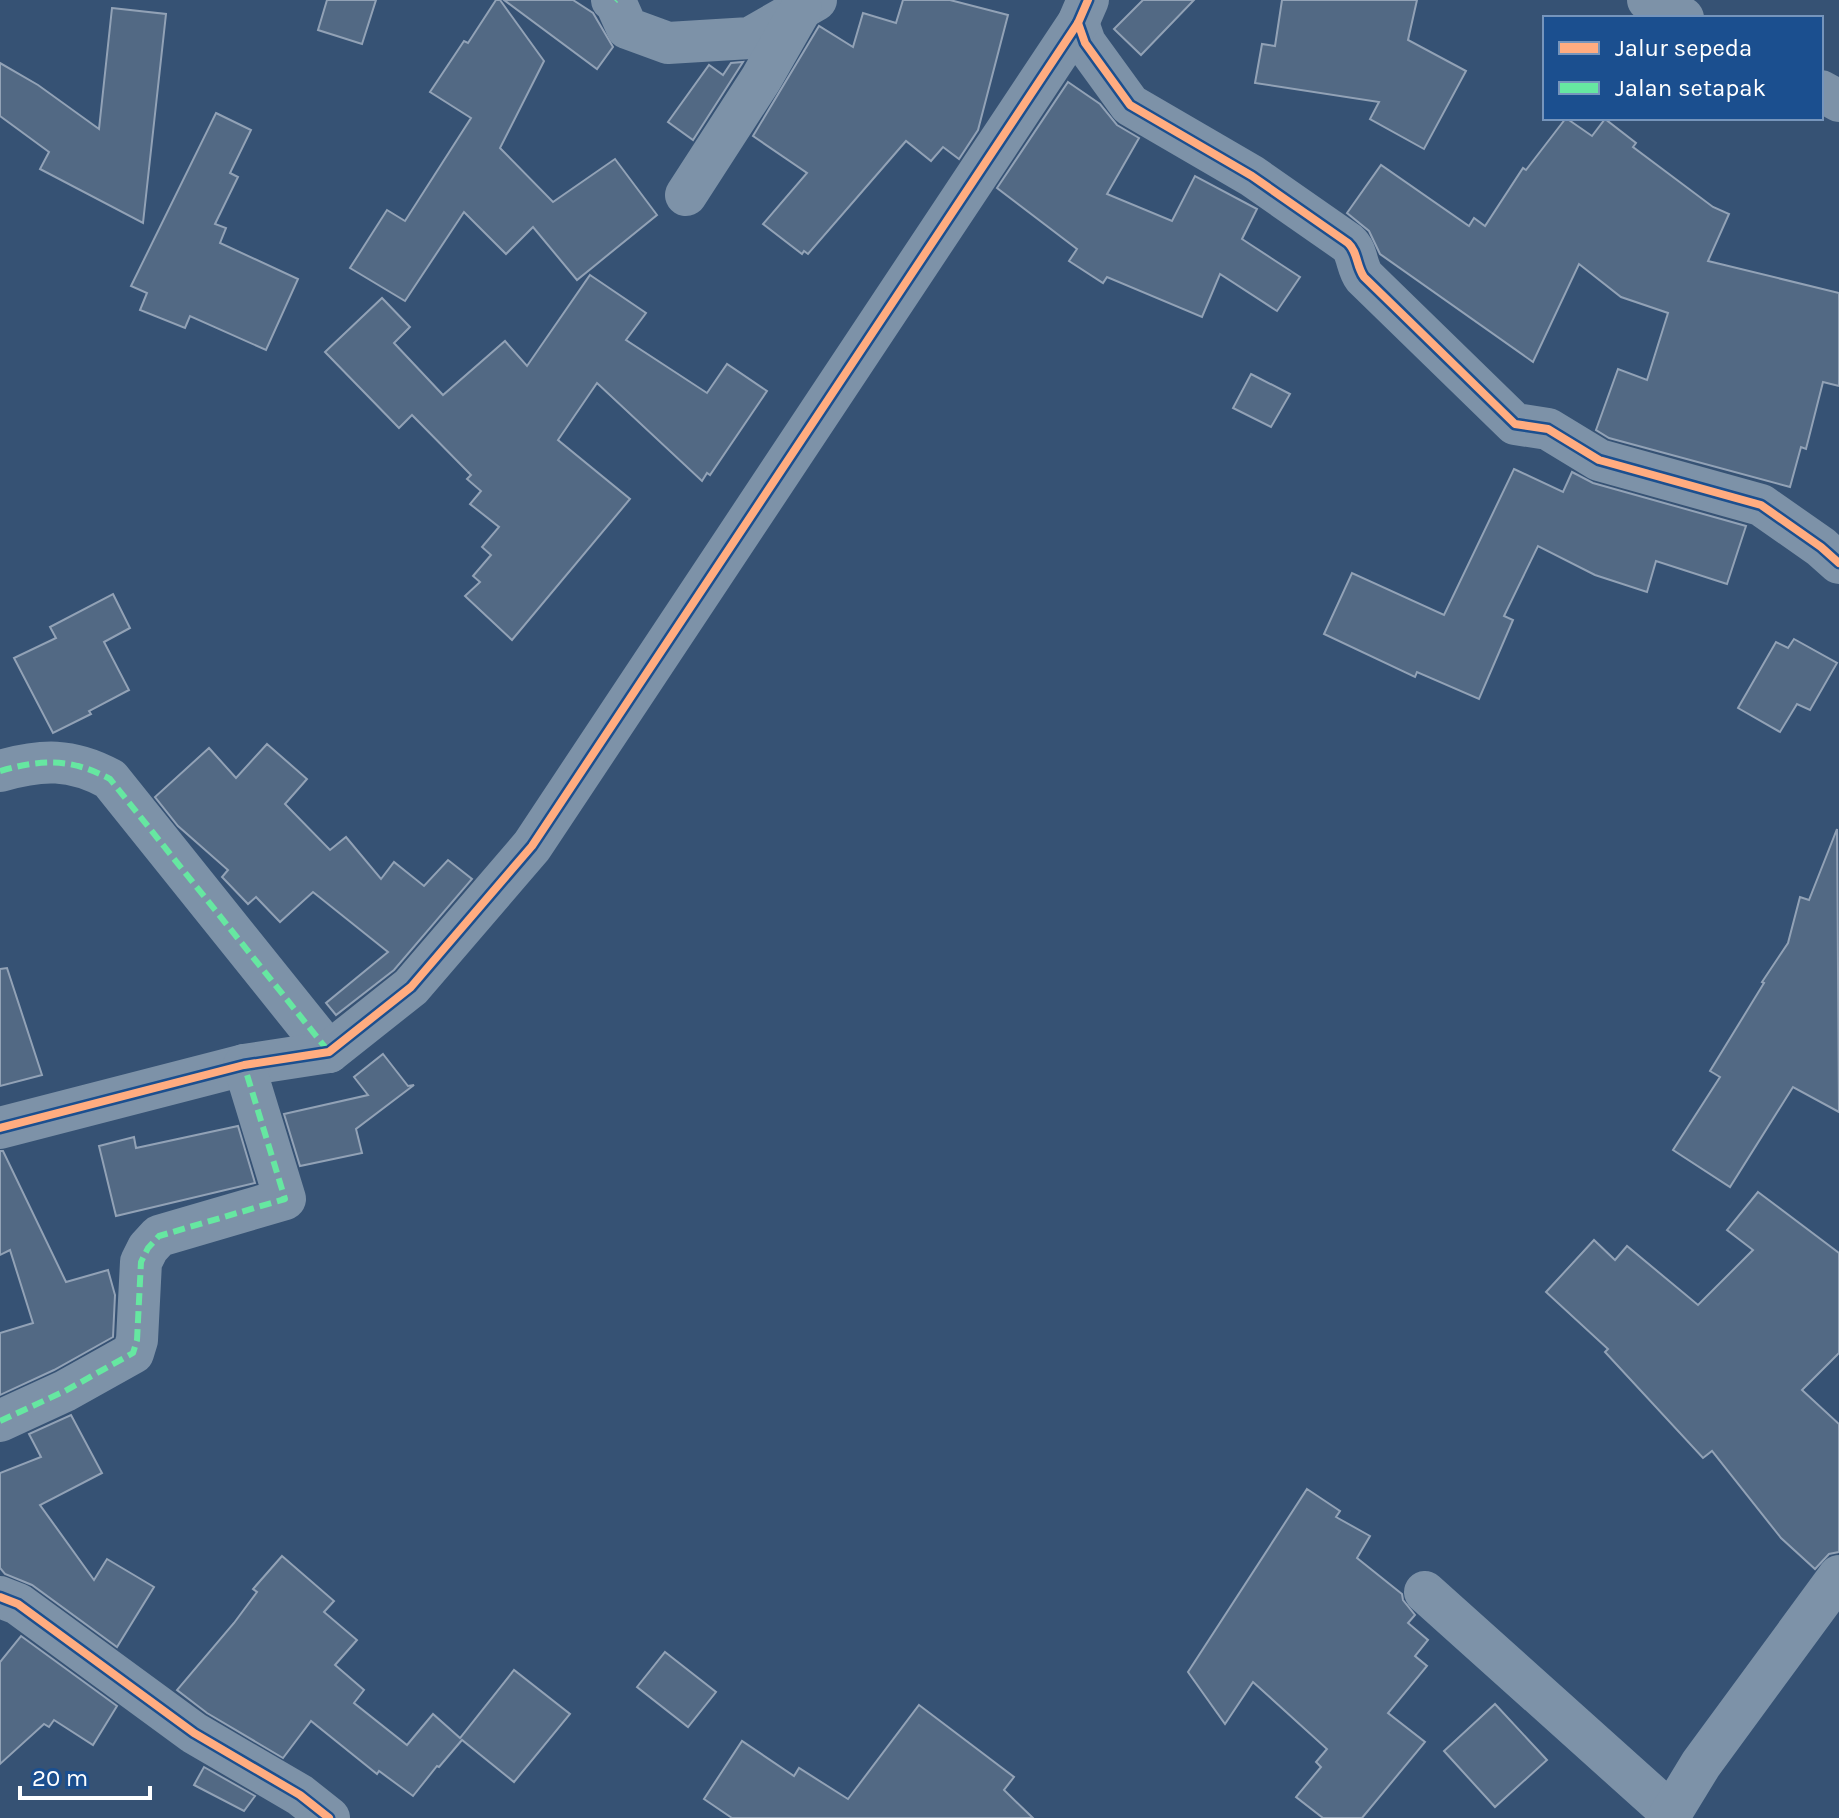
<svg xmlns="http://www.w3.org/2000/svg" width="1839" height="1818" font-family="Karla,sans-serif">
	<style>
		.building { fill: #526984; stroke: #92a2b6; stroke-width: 2 }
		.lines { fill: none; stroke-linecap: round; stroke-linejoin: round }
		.minor { stroke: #7d92a8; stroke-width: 42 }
		.quiet { stroke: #66e7a1; stroke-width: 6; stroke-dasharray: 12 6; stroke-linecap: butt }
		.cycleway-casing { stroke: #1b4f8f; stroke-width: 13 }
		.cycleway { stroke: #ffac80; stroke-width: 8 }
	</style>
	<rect width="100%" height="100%" fill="#365274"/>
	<g class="building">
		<polygon points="327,0 376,0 362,44 318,30"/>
		<polygon points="496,0 500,0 544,61 500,148 553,202 615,159 657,215 577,280 533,227 506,254 464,212 405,301 350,268 387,210 405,221 471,118 430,92 464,41 468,43"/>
		<polygon points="504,0 573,0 593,13 613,47 597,69"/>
		<polygon points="903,0 950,0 1008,15 978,130 959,159 943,147 931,161 906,141 808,254 804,251 802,254 763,224 807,173 753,136 819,26 853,47 863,13 896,23"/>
		<polygon points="1143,0 1194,0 1141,55 1114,29"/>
		<polygon points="1282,0 1417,0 1408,40 1466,71 1424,149 1370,119 1379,102 1255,83 1262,44 1275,46"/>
		<polygon points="112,8 166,14 143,223 40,169 49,152 0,116 0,63 38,85 99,129"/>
		<polygon points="743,62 693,140 668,122 709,65 723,75 731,63"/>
		<polygon points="1068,82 1100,104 1117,125 1139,138 1107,194 1172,221 1195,176 1257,209 1242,239 1300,277 1277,311 1220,274 1202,317 1107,277 1103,283 1069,261 1077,249 997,188"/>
		<polygon points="216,113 251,130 230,173 238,177 215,224 226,228 220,243 298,279 266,350 190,316 185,328 140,310 147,293 131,286"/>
		<polygon points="1566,118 1592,136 1605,119 1636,143 1633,147 1713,207 1729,214 1708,261 1839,293 1839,386 1823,382 1806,449 1801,447 1790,487 1609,438 1596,430 1618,369 1647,380 1668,313 1621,297 1579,264 1533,362 1380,254 1369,231 1347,213 1381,165 1469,226 1474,218 1485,226 1523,168 1526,170"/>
		<polygon points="590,275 646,313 626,340 707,393 727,364 767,391 710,475 707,473 702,481 597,383 558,440 630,499 512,640 465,596 480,582 473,576 491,555 482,547 499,527 470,504 481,491 467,479 471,475 412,415 399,428 325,352 382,298 410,327 394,343 443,395 505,341 527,366"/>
		<polygon points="1251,374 1290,394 1271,427 1233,408"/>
		<polygon points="1514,469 1563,492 1572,472 1593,483 1746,526 1727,584 1656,561 1647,592 1595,575 1538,546 1504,616 1513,620 1479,699 1417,672 1415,677 1324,634 1352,573 1444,615"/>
		<polygon points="113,594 130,628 104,642 129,690 89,711 91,714 53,733 14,658 56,638 50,627"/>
		<polygon points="1794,639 1837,663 1810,710 1797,704 1780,732 1738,708 1776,642 1788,648"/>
		<polygon points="267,744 307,779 285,804 330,850 346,837 381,879 394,862 424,886 448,860 472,879 394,970 336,1015 326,1003 388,952 313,892 280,922 256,897 248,904 222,877 228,870 178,826 155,797 209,748 236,778"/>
		<polygon points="1837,829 1839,1112 1793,1087 1730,1187 1673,1150 1720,1077 1710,1071 1764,983 1762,982 1788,943 1800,897 1809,900"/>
		<polygon points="7,968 42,1075 0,1086 0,969"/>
		<polygon points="383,1054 408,1086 414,1085 356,1129 362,1153 300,1166 284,1114 368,1095 354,1077"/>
		<polygon points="238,1126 255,1183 116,1216 99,1146 134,1137 136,1148"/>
		<polygon points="0,1151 3,1151 66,1282 108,1270 115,1295 113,1337 54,1370 0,1395 0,1333 33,1323 10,1250 0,1255"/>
		<polygon points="1758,1192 1839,1253 1839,1353 1802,1390 1839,1424 1839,1552 1829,1554 1815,1569 1781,1538 1712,1451 1703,1458 1605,1352 1608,1349 1546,1292 1594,1240 1615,1260 1627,1246 1698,1305 1753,1250 1727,1230"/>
		<polygon points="71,1415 102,1473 40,1505 94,1580 107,1559 154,1587 117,1647 32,1585 5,1574 0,1568 0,1473 41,1457 29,1434"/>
		<polygon points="1307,1489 1340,1511 1336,1517 1370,1536 1357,1558 1402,1594 1403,1600 1415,1615 1408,1623 1428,1640 1415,1656 1427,1666 1388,1713 1425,1742 1362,1818 1323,1818 1296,1797 1321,1767 1316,1762 1327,1749 1253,1682 1225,1724 1188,1672"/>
		<polygon points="282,1556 334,1601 324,1612 357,1640 335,1665 364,1690 354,1703 407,1745 433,1714 460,1738 514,1670 570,1714 514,1782 462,1740 439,1767 437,1766 413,1796 379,1771 377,1774 311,1721 283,1758 207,1713 177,1690 234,1623 257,1592 253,1589"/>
		<polygon points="21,1636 117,1706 93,1745 54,1720 49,1727 44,1724 0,1764 0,1662"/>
		<polygon points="665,1652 716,1692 688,1727 637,1687"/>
		<polygon points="1495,1704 1547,1760 1495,1807 1444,1751"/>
		<polygon points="919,1705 1014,1777 1004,1790 1033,1818 732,1818 704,1799 742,1741 794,1776 799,1768 848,1799"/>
		<polygon points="204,1767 255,1796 244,1811 194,1785"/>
	</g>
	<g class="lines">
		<g class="minor">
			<polyline points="612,0 615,1 627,28 668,43 750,38 816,0"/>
			<polyline points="1648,0 1683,18"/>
			<path d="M1078,23l7,20 45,62 122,71 96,67c10,9 8,23 16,34l151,147 33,5 51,31 162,45 60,42 18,16"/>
			<polyline points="1821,91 1839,101"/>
			<polyline points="686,195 761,79 801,9"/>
			<path d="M0,771c42,-12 71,-13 110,8l219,273"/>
			<polyline points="0,1128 244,1065 329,1052 411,987 532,846 1078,23 1088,0"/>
			<polyline points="0,1421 65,1391 133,1353 137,1340 141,1262 148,1248 159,1236 285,1199 244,1065"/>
			<polyline points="1425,1592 1670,1812"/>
			<polyline points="0,1597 18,1604 194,1733 300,1795 329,1818"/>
			<polyline points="1668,1818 1701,1764 1839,1576"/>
		</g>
		<g class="quiet">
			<polyline points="615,1 616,0"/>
			<path d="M0,771c42,-12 71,-13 110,8l219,273"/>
			<polyline points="0,1421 65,1391 133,1353 137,1340 141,1262 148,1248 159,1236 285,1199 244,1065"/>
		</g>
		<defs>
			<g id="cycleway">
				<path d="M1078,23l7,20 45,62 122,71 96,67c10,9 8,23 16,34l151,147 33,5 51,31 162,45 60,42 18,16"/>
				<polyline points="0,1128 244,1065 329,1052 411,987 532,846 1078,23 1088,0"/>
				<polyline points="0,1597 18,1604 194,1733 300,1795 329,1818"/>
			</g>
		</defs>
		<use href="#cycleway" class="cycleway-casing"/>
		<use href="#cycleway" class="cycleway"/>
	</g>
	<rect x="1543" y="16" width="280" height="104" fill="#1b4f8f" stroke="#7695bc" stroke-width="2"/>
	<rect x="1559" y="42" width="40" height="12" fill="#ffac80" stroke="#7695bc" stroke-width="2"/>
	<text x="1615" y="56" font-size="24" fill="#ffffff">Jalur sepeda</text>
	<rect x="1559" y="82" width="40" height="12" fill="#66e7a1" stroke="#7695bc" stroke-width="2"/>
	<text x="1615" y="96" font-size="24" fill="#ffffff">Jalan setapak</text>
	<path d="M20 1786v12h130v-12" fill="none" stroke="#ffffff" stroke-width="4"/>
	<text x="32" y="1786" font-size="24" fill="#ffffff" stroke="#1b4f8f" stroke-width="6" paint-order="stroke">20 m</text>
</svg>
